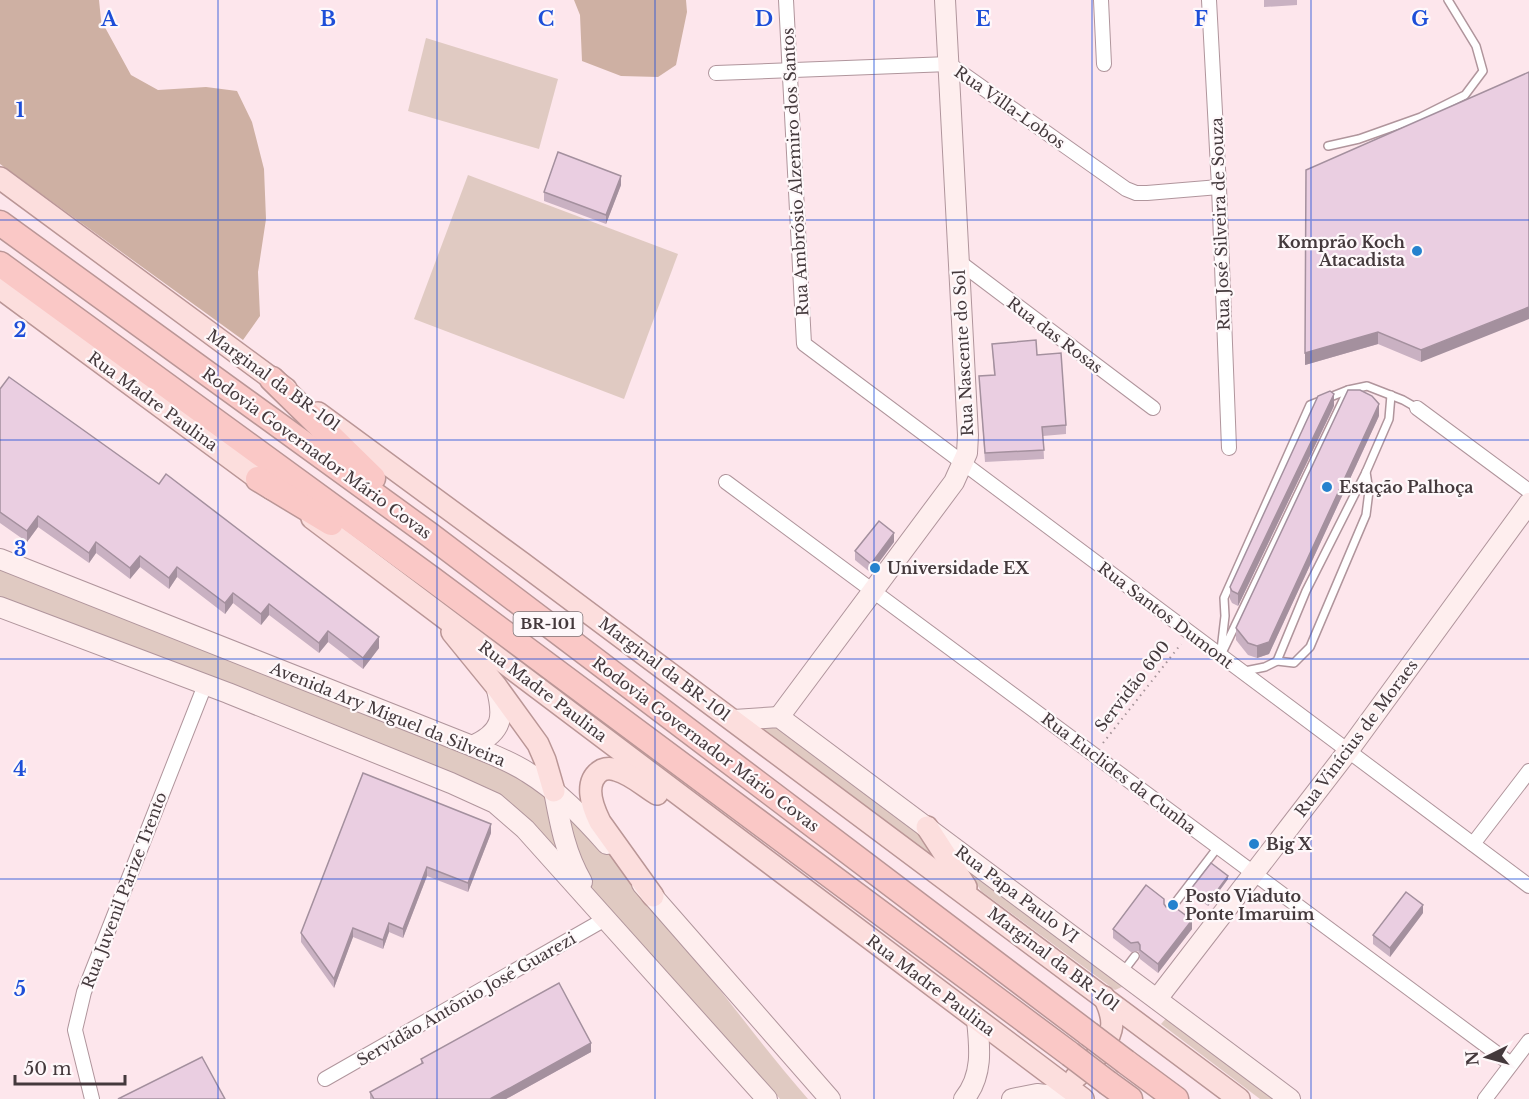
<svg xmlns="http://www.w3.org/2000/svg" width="1529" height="1099" font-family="'Libre Baskerville',serif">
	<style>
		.green { fill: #e0cac2 }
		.forest { fill: #ceb0a3 }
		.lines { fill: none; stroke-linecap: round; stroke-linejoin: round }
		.lane-casing { stroke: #b0959c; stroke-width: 10 }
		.street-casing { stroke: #b0959c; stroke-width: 16 }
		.secondary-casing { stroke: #b0959c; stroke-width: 22 }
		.primary-casing { stroke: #ba9696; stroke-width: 24 }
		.highway-casing { stroke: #ba9696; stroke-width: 27 }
		.path { stroke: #a59398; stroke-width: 2; stroke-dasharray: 1.5 4.5; stroke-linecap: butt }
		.lane { stroke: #fff; stroke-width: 7 }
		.street { stroke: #fff; stroke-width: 14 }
		.secondary { stroke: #feeeee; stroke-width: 20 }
		.primary { stroke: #fcdedd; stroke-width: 21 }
		.highway { stroke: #fac8c6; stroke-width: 24 }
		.highway-bridge-casing { stroke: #ba9696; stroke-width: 27; stroke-linecap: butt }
		.highway-bridge { stroke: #fac8c6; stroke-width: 24 }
		.wall { fill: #c9b1c2 }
		.shaded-wall { fill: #a4909e }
		.building { fill: #eacee1; stroke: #a4909e; stroke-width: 1.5 }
		.grid { fill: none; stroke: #1d4ed8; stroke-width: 1.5; stroke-opacity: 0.55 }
		.poi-dot { fill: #2582ce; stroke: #fef8fa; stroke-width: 2 }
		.labels { text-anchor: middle; stroke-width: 4.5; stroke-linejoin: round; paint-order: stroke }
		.shield { fill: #fef8fa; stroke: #7c7275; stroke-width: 1.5 }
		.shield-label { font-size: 15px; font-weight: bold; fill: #44393c }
		.street-label { font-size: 16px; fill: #44393c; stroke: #fef8fa }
		.poi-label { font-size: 16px; font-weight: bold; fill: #44393c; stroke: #fef8fa; text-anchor: start }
		.grid-label { font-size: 20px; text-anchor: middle; font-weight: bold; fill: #1d4ed8; stroke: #fef8fa; stroke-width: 4.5; stroke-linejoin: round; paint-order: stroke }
	</style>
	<rect width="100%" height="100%" fill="#fde6ec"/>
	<g class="green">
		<polygon points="426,38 558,79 539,149 408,111"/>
		<polygon points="468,175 678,254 624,399 414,319"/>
		<path d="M0,565l450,175 99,51 9,61c-21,-24 -41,-46 -68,-63l-490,-193z"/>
		<polygon points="754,723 782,723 919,829 947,873"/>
		<path d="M560,801c93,90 163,200 248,298h-28l-172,-190 -24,-31z"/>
		<polygon points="960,856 1124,986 1115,990 981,891"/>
		<polygon points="1170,1014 1283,1099 1260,1099 1161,1024"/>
	</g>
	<g class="forest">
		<polygon points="0,0 99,0 101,20 131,75 158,90 206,87 237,91 252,122 264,169 266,219 258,272 260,316 243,340 0,164"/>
		<polygon points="574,0 686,0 687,12 676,65 658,77 621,76 582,61 580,15"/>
	</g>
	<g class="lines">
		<defs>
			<g id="lane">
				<polyline points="1328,146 1359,139 1421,117 1465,95 1483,71 1476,46 1448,0"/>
				<polyline points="1221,650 1225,616 1224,598 1310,405 1348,390"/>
				<polyline points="1221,655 1348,390 1367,386 1403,400 1417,408"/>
				<polyline points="1277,661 1294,663 1310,647 1366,515 1369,491 1366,472"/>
				<polyline points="1245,671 1265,667 1277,661 1306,591 1366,472 1389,419 1391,395"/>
				<polyline points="1169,911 1218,847"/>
				<polyline points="1122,973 1135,956"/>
			</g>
			<g id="street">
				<polyline points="786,0 804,344 1529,886"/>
				<polyline points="1101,0 1104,64"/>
				<polyline points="1209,0 1219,187 1229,448"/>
				<polyline points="716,73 949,64 1126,189 1136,193 1147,193 1219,187"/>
				<polyline points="958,261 1153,408"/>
				<polyline points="1417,408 1529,491"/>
				<polyline points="726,482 1511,1064"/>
				<polyline points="1473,844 1529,771"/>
				<polyline points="325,1079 607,918"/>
				<polyline points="92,1099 75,1030 84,992 205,685"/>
				<polyline points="1485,1099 1529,1041"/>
			</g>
			<g id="secondary">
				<path d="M0,559l472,187c19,8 38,15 55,26 31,19 56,45 80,72"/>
				<polyline points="0,607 228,693 451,783 495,803 525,829 767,1099"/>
				<polyline points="779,717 954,482 967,453 968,435 945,0"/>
				<polyline points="734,720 779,717 1290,1099"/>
				<path d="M472,746c32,-14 32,-30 24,-60"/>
				<path d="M554,791c6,32 11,62 28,91"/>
				<polyline points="642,884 830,1099"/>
				<polyline points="1157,999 1348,751 1529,503"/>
				<path d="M964,1099c19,-23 16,-51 13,-79"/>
				<polyline points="1012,1099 1037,1094 1083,1099"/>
			</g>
			<g id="primary">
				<polyline points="0,178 286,389"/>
				<polyline points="0,288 272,489"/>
				<polyline points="318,413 522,563 1239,1099"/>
				<polyline points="312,518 1083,1099"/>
				<polyline points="452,632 496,686 538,744 545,760 554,791"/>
				<polyline points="927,827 966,887"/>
				<path d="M653,896l-53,-74c-8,-16 -17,-41 2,-52 5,-2 9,-2 14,0 15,4 28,16 41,24"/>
				<path d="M1076,1077c13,-10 31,-31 35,-47 3,-11 -2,-23 -7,-33"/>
			</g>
			<g id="highway">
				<polyline points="0,223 430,535 1089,1034"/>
				<polyline points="0,264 432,579 1070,1054"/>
				<polyline points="272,379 373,478"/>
				<polyline points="258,479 331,523"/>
				<polyline points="1126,1062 1176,1099"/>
				<polyline points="1108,1083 1130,1099"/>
			</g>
		</defs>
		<use href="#lane" class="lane-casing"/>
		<use href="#street" class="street-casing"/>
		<use href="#secondary" class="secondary-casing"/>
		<use href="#primary" class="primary-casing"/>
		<use href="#highway" class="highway-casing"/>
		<polyline class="path" points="1103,743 1181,644"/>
		<use href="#lane" class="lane"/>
		<use href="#street" class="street"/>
		<use href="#secondary" class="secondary"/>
		<use href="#primary" class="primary"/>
		<use href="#highway" class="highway"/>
		<defs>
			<g id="highway-bridge">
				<polyline points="1089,1034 1126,1062"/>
				<polyline points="1070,1054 1108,1083"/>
			</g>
		</defs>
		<use href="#highway-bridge" class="highway-bridge-casing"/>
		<use href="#highway-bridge" class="highway-bridge"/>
	</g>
	<g class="wall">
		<polygon points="1264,0 1297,0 1297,5 1264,7"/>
		<polygon points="1529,72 1421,362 1378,344 1305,365"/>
		<polygon points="621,185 606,224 544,201 544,192"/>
		<polygon points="992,344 1037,355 1066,425 1066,434 1043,436 1044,459 985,462 979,376 994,375"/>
		<polygon points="0,389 379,648 363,669 328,642 319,653 269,615 261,625 233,603 225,614 177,577 169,589 140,567 130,579 96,553 89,563 38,527 27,542 0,523"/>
		<polygon points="1334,406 1238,606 1232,603 1230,599 1230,587"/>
		<polygon points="1379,416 1269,654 1257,658 1248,655 1236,640 1236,628"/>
		<polygon points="894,542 871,573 855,560 855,551"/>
		<polygon points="491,833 468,892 427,876 403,938 389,932 383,949 353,937 334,988 301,942 301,933"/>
		<polygon points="1228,879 1208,906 1190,893 1190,890"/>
		<polygon points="1164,905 1192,929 1158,973 1140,959 1140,954 1138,951 1131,952 1113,938 1113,929"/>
		<polygon points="1423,913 1390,957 1373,944 1373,935"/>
		<polygon points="591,1052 506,1099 370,1099 370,1092 421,1064 421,1059"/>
	</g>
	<g class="shaded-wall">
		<polygon points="621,176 621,185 606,224 606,215"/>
		<polygon points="1529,307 1529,319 1421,362 1421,350"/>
		<polygon points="1378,332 1378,344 1305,365 1305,353"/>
		<polygon points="1334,394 1334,406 1238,606 1238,594"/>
		<polygon points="1379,404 1379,416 1269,654 1257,658 1257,646"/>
		<polygon points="38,516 38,527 27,542 27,531"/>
		<polygon points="894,533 894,542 871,573 871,564"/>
		<polygon points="96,542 96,553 89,563 89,553"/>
		<polygon points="140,556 140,567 130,579 130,568"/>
		<polygon points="177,567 177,577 169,589 169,578"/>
		<polygon points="233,593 233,603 225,614 225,603"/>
		<polygon points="269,604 269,615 261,625 261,614"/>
		<polygon points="328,631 328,642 319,653 319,643"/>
		<polygon points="379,637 379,648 363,669 363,658"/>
		<polygon points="491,824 491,833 468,892 468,883"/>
		<polygon points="427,867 427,876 403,938 403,929"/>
		<polygon points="1228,876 1228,879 1208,906 1208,903"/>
		<polygon points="1423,905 1423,913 1390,957 1390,948"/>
		<polygon points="1192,920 1192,929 1158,973 1158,964"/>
		<polygon points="389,923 389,932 383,949 383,940"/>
		<polygon points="353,928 353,937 334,988 334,979"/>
		<polygon points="591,1043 591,1052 506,1099 490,1099"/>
	</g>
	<g class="building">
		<polygon points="1529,72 1529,307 1421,350 1378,332 1305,353 1306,170"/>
		<polygon points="558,152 621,176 606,215 544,192"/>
		<polygon points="1036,340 1037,355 1061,353 1066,425 1042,427 1044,450 985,453 979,376 995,375 992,344"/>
		<polygon points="9,377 159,484 166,474 379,637 363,658 328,631 319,643 269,604 261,614 233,593 225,603 177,567 169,578 140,556 130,568 96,542 89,553 38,516 27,531 0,512 0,389"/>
		<polygon points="1348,390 1360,390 1372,396 1379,404 1269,642 1257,646 1248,643 1236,628"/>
		<polygon points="1330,391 1334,394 1238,594 1232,591 1230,587 1318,396"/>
		<polygon points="879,521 894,533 871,564 855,551"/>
		<polygon points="363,773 491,824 468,883 427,867 403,929 389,923 383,940 353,928 334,979 301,933"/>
		<polygon points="1211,863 1228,876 1208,903 1190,890"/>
		<polygon points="1146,885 1164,899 1164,904 1166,907 1173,906 1192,920 1158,964 1140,950 1140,945 1138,942 1131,943 1113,929"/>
		<polygon points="1406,892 1423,905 1390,948 1373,935"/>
		<polygon points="559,983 591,1043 490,1099 374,1099 370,1092 423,1063 421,1059"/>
		<polygon points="202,1057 225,1099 118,1099"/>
	</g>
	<path class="grid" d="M218,0v1099M437,0v1099M655,0v1099M874,0v1099M1092,0v1099M1311,0v1099M0,220h1529M0,440h1529M0,659h1529M0,879h1529"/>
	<g class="poi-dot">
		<circle cx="1417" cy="251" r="6"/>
		<circle cx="1327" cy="487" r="6"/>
		<circle cx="875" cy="568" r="6"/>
		<circle cx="1254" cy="844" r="6"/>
		<circle cx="1173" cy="905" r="6"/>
	</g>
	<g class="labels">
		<rect class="shield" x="513.5" y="612" width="69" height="24" rx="4.5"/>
		<g class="shield-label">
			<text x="548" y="629">BR-101</text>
		</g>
		<g class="street-label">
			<text transform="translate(1010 107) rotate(35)" y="6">Rua Villa-Lobos</text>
			<text transform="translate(795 172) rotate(-93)" y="6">Rua Ambrósio Alzemiro dos Santos</text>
			<text transform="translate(1220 224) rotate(-92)" y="6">Rua José Silveira de Souza</text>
			<text transform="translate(1055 335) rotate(37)" y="6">Rua das Rosas</text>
			<text transform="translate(963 353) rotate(-93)" y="6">Rua Nascente do Sol</text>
			<text transform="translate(274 380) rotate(36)" y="6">Marginal da BR-101</text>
			<text transform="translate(153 401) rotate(36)" y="6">Rua Madre Paulina</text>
			<text transform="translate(317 453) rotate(36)" y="6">Rodovia Governador Mário Covas</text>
			<text transform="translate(1166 615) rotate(37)" y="6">Rua Santos Dumont</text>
			<text transform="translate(665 669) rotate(37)" y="6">Marginal da BR-101</text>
			<text transform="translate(1132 686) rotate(-52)" y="6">Servidão 600</text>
			<text transform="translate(543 691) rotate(37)" y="6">Rua Madre Paulina</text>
			<text transform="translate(388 714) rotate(22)" y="6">Avenida Ary Miguel da Silveira</text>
			<text transform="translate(1356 738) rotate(-53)" y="6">Rua Vinícius de Moraes</text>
			<text transform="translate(706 744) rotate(37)" y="6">Rodovia Governador Mário Covas</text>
			<text transform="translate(1119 773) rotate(37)" y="6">Rua Euclides da Cunha</text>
			<text transform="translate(124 890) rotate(-69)" y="6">Rua Juvenil Parize Trento</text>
			<text transform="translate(1017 894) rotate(37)" y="6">Rua Papa Paulo VI</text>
			<text transform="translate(1054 959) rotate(37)" y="6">Marginal da BR-101</text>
			<text transform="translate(931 985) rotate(37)" y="6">Rua Madre Paulina</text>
			<text transform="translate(466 999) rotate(-30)" y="6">Servidão Antônio José Guarezi</text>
		</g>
		<g class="poi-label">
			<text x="1405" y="248" text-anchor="end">Komprão Koch<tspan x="1405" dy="18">Atacadista</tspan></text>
			<text x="1339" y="493">Estação Palhoça</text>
			<text x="887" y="574">Universidade EX</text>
			<text x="1266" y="850">Big X</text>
			<text x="1185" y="902">Posto Viaduto<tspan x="1185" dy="18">Ponte Imaruim</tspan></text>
		</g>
	</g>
	<g class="grid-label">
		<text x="109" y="26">A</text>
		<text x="328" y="26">B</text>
		<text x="546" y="26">C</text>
		<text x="764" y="26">D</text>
		<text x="983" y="26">E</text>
		<text x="1201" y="26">F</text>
		<text x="1420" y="26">G</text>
		<text x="20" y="117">1</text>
		<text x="20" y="337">2</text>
		<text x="20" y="556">3</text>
		<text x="20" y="776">4</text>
		<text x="20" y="996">5</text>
	</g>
	<g transform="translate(1487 1057) rotate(265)" stroke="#fef8fa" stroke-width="4.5" paint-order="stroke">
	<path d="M0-4.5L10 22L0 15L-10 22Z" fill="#44393c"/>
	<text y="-9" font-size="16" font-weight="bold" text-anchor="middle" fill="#44393c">N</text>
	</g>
	<path d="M15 1075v9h110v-9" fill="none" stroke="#44393c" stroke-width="3"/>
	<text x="24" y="1075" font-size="18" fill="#44393c" stroke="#fef8fa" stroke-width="4.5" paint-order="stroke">50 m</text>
</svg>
